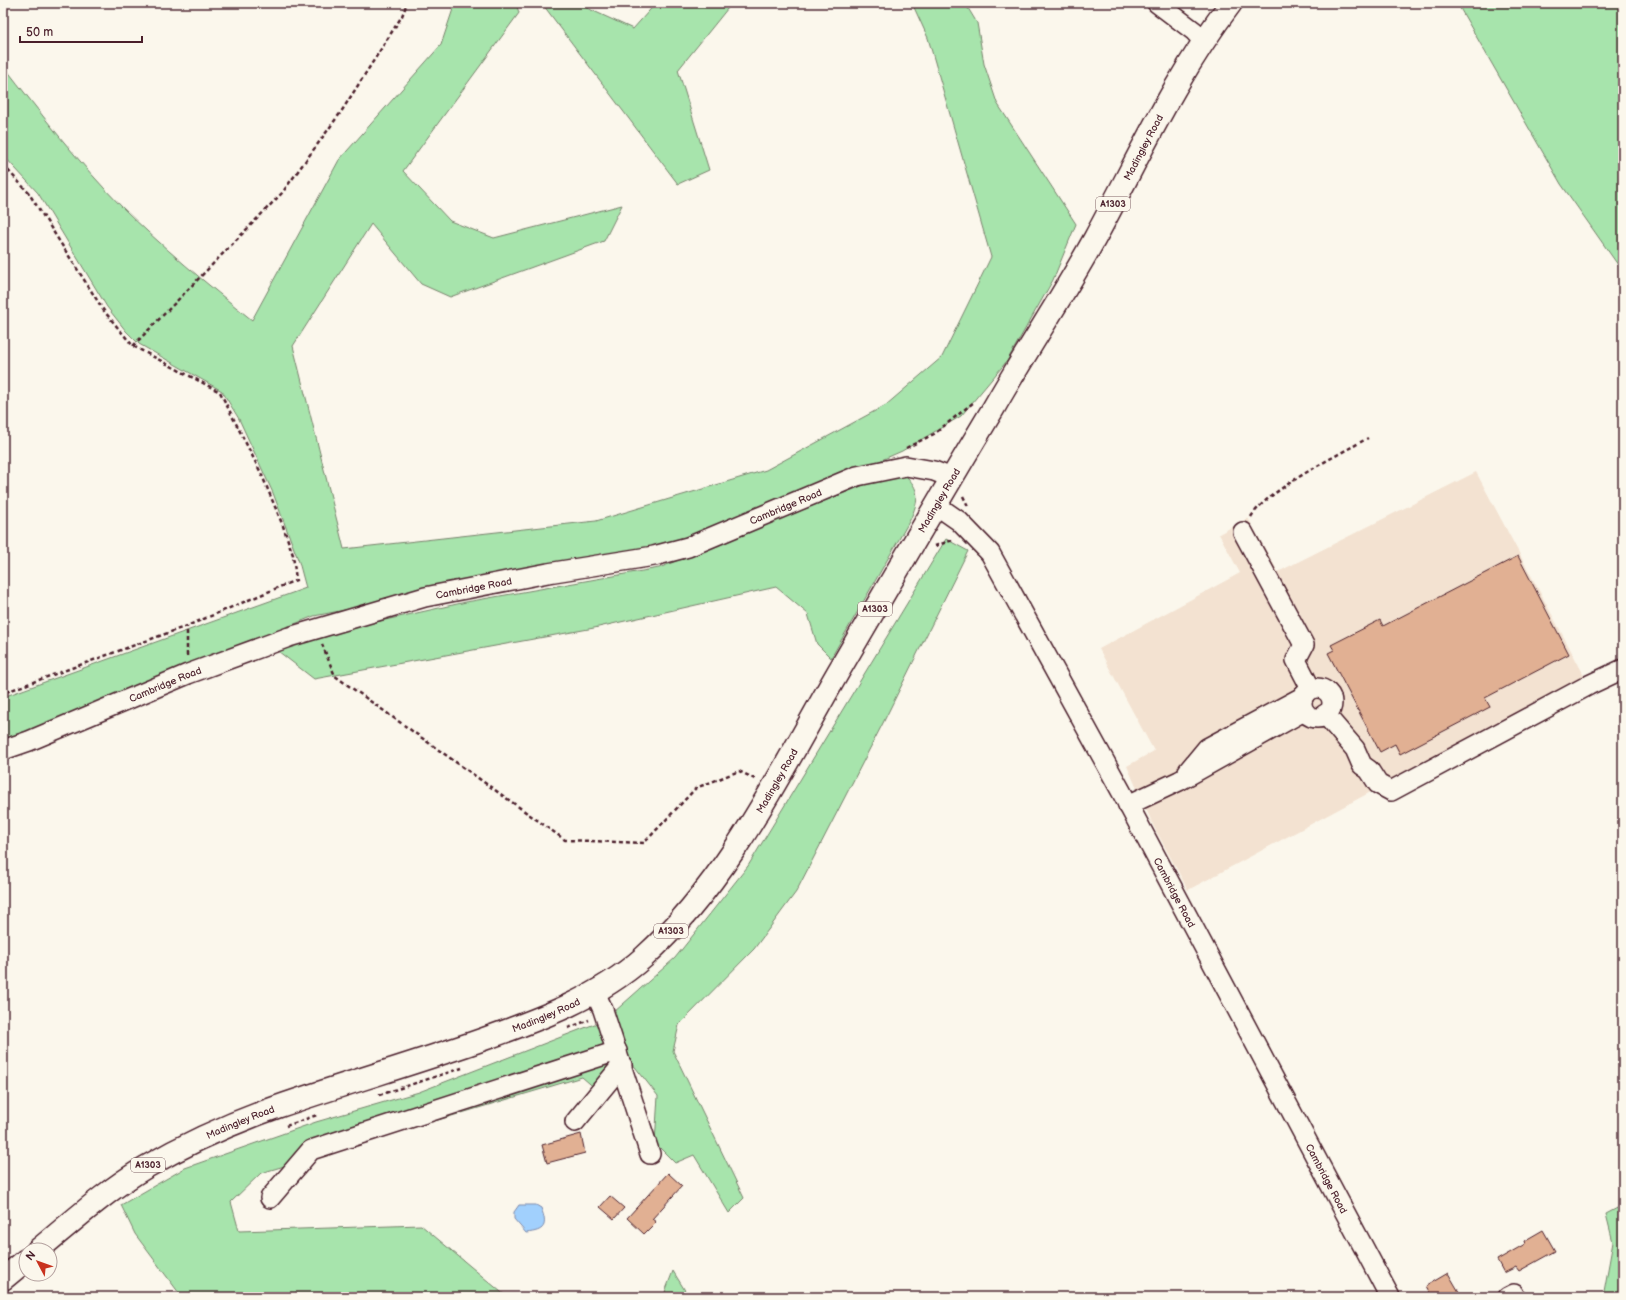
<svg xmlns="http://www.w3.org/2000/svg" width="1626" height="1300" font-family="'Balsamiq Sans',sans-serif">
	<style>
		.built { fill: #f3e2d1 }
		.green { fill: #a7e4ac; stroke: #78826c }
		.water { fill: #a1d0fd; stroke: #7e89a9 }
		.building { fill: #e1b093; stroke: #4a1f2b }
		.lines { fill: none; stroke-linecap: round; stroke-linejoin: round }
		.minor-casing { stroke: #4a1f2b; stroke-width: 22 }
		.highway-casing { stroke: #4a1f2b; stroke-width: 25 }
		.path { stroke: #4a1f2b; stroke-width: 2.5; stroke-dasharray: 4 3; stroke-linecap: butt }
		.minor { stroke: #fbf7ec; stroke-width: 19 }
		.highway { stroke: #fbf7ec; stroke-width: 22 }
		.labels { text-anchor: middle; stroke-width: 3; stroke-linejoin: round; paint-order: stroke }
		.shield { fill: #fbf7ec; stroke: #7f6065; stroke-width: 1 }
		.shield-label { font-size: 9px; font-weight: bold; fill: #4a1f2b }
		.street-label { font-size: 10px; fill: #4a1f2b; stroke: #fbf7ec }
	</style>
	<rect width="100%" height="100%" fill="#fbf7ec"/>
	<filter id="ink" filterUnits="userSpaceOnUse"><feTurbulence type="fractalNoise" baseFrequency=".025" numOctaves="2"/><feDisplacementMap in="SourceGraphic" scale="8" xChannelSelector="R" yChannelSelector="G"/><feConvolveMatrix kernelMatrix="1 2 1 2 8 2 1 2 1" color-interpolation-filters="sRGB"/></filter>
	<g filter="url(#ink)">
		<polygon class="built" points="1476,472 1585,677 1188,890 1154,827 1127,766 1154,751 1099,649 1240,573 1219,534 1248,518 1278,572"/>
		<g class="green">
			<path d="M455,3h61l3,10 -116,158 47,50 44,17 128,-33 -18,36 -154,56 -29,-13 -50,-60 -78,122 51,203 252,-28 170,-51 120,-65 56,-48 49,-100 -63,-219 -16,-35h53l12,20 7,41 13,39 79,121 -23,56 -46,81 -46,55 -59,35 -152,67 -91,35 -192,33 -153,30 -90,37 -221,88v-44l303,-109 -7,-26 -26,-69 -34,-74 -17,-28 -83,-47 -13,-13 -19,-24 -69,-114 -35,-38v-90c38,49 75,97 119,142 40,40 85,77 130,113l87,-160 102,-115z"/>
			<polygon points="546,3 576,3 633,29 656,3 732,3 678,70 709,170 678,184 544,6"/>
			<polygon points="1457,3 1623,3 1623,272 1561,184"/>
			<path d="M904,474c17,16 15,26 6,46l-79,138 -14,-14 -9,-30 -32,-27 -182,41 -280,51 -40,-31 17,-7 175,-39 193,-34 215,-87z"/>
			<polygon points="946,539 968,551 883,723 796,892 754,949 679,1025 673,1051 744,1198 729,1213 694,1155 675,1163 655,1143 658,1096 632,1063 615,1072 597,1090 582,1077 261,1173 231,1202 239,1231 421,1225 507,1297 182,1297 135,1234 121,1205 185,1168 316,1122 419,1092 605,1020 675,958 748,866"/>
			<polygon points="1623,1205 1623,1297 1603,1297 1613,1242 1606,1214"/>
			<polygon points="673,1271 689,1297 668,1297 665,1292"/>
		</g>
		<path class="water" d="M519,1205h17l5,3c7,18 4,23 -15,25l-12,-14v-7z"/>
		<g class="building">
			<polygon points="1518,556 1569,654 1485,698 1490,707 1400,754 1395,744 1380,752 1328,653 1334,650 1331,645 1380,620 1383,626"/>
			<polygon points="581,1134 585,1153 547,1163 542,1145"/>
			<polygon points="668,1173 682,1186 652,1219 656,1222 644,1234 627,1218"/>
			<polygon points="610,1196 624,1208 614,1219 600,1207"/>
			<polygon points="1543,1230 1555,1251 1519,1271 1516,1267 1504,1273 1497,1260 1525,1244 1524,1241"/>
			<polygon points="1448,1273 1462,1297 1432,1297 1426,1286"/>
		</g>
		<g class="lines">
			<defs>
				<g id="minor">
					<polyline points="1157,3 1194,31 1203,41"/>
					<path id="s1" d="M936,505l23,16 31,32 131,238 269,506"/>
					<polyline points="1243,532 1304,645 1296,660 1311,689"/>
					<circle cx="1317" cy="703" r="15"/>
					<polyline points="1325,714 1355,749 1362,765 1369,770 1378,784 1391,791 1589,685 1623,669"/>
					<path id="s2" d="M3,750l26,-9 159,-67 101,-37 136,-40 123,-24 106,-17 34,-9 169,-71 49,-10 28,5 18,7"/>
					<polyline points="1188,771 1207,748 1304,696"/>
					<polyline points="1128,805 1179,781 1304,711"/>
					<polyline points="595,992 603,1010 650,1154"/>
					<polyline points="575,1122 622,1065"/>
					<polyline points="270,1198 311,1150 617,1051"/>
					<polyline points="1508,1297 1514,1294"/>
				</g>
				<g id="highway">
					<path id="s3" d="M38,1250c35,-29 69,-60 108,-83 41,-24 86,-44 131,-60 69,-24 139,-44 207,-68 56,-20 114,-41 160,-82 85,-77 136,-184 193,-283 52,-89 103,-177 156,-265 33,-58 70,-113 102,-171 43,-79 81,-163 136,-235"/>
					<polyline points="3,1279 26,1260"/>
				</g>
			</defs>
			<use href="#minor" class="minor-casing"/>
			<use href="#highway" class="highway-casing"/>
			<g class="path">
				<polyline points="3,165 28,192 104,311 133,346 220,392 261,473 283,526 293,555 296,580 187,626 3,693"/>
				<polyline points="133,346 282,193 341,112 402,16 407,3"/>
				<polyline points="906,448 934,434 974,402"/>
				<polyline points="963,496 968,506"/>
				<path d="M1251,517c16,-27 87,-62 117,-79"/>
				<polyline points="935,546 953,540"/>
				<polyline points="322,644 335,676 565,840 644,843 696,788 739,771 757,780"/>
				<polyline points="187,656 187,626"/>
				<polyline points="568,1028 589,1020"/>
				<polyline points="379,1095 462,1068"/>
				<polyline points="286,1126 317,1115"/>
			</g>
			<use href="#minor" class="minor"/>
			<use href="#highway" class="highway"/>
		</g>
	</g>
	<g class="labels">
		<g class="shield">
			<rect x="1096" y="197" width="34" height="14" rx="3"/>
			<rect x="858" y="602" width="34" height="14" rx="3"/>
			<rect x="654" y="924" width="34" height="14" rx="3"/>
			<rect x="131" y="1158" width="34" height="14" rx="3"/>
		</g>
		<g class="shield-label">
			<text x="1113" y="207">A1303</text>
			<text x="875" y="612">A1303</text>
			<text x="671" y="934">A1303</text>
			<text x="148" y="1168">A1303</text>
		</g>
		<g class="street-label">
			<text dy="4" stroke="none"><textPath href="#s3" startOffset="1633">Madingley Road</textPath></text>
			<text dy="4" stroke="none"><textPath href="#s3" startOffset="1225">Madingley Road</textPath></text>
			<text dy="4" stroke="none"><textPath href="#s2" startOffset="823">Cambridge Road</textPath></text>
			<text dy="4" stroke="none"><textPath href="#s2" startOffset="499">Cambridge Road</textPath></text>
			<text dy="4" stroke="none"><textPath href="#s2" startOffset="175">Cambridge Road</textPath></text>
			<text dy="4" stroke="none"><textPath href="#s3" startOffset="901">Madingley Road</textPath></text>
			<text dy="4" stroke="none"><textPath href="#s1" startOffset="459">Cambridge Road</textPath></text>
			<text dy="4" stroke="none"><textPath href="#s3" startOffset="565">Madingley Road</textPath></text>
			<text dy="4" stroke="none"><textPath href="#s3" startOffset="241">Madingley Road</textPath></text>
			<text dy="4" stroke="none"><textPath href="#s1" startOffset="783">Cambridge Road</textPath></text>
		</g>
	</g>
	<rect width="1626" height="1300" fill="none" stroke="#fbf7ec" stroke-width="16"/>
	<rect x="8" y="8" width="1610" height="1284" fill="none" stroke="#4a1f2b" stroke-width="1.5" filter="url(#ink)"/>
	<g transform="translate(38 1262) rotate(311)"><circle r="19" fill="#fbf7ec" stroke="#b4a19f"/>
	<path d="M0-3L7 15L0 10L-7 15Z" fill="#c8321e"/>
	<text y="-6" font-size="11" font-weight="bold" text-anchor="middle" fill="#4a1f2b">N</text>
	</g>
	<path d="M20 36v6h122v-6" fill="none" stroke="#4a1f2b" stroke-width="2"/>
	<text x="26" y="36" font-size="12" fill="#4a1f2b" stroke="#fbf7ec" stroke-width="3" paint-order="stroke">50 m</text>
</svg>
